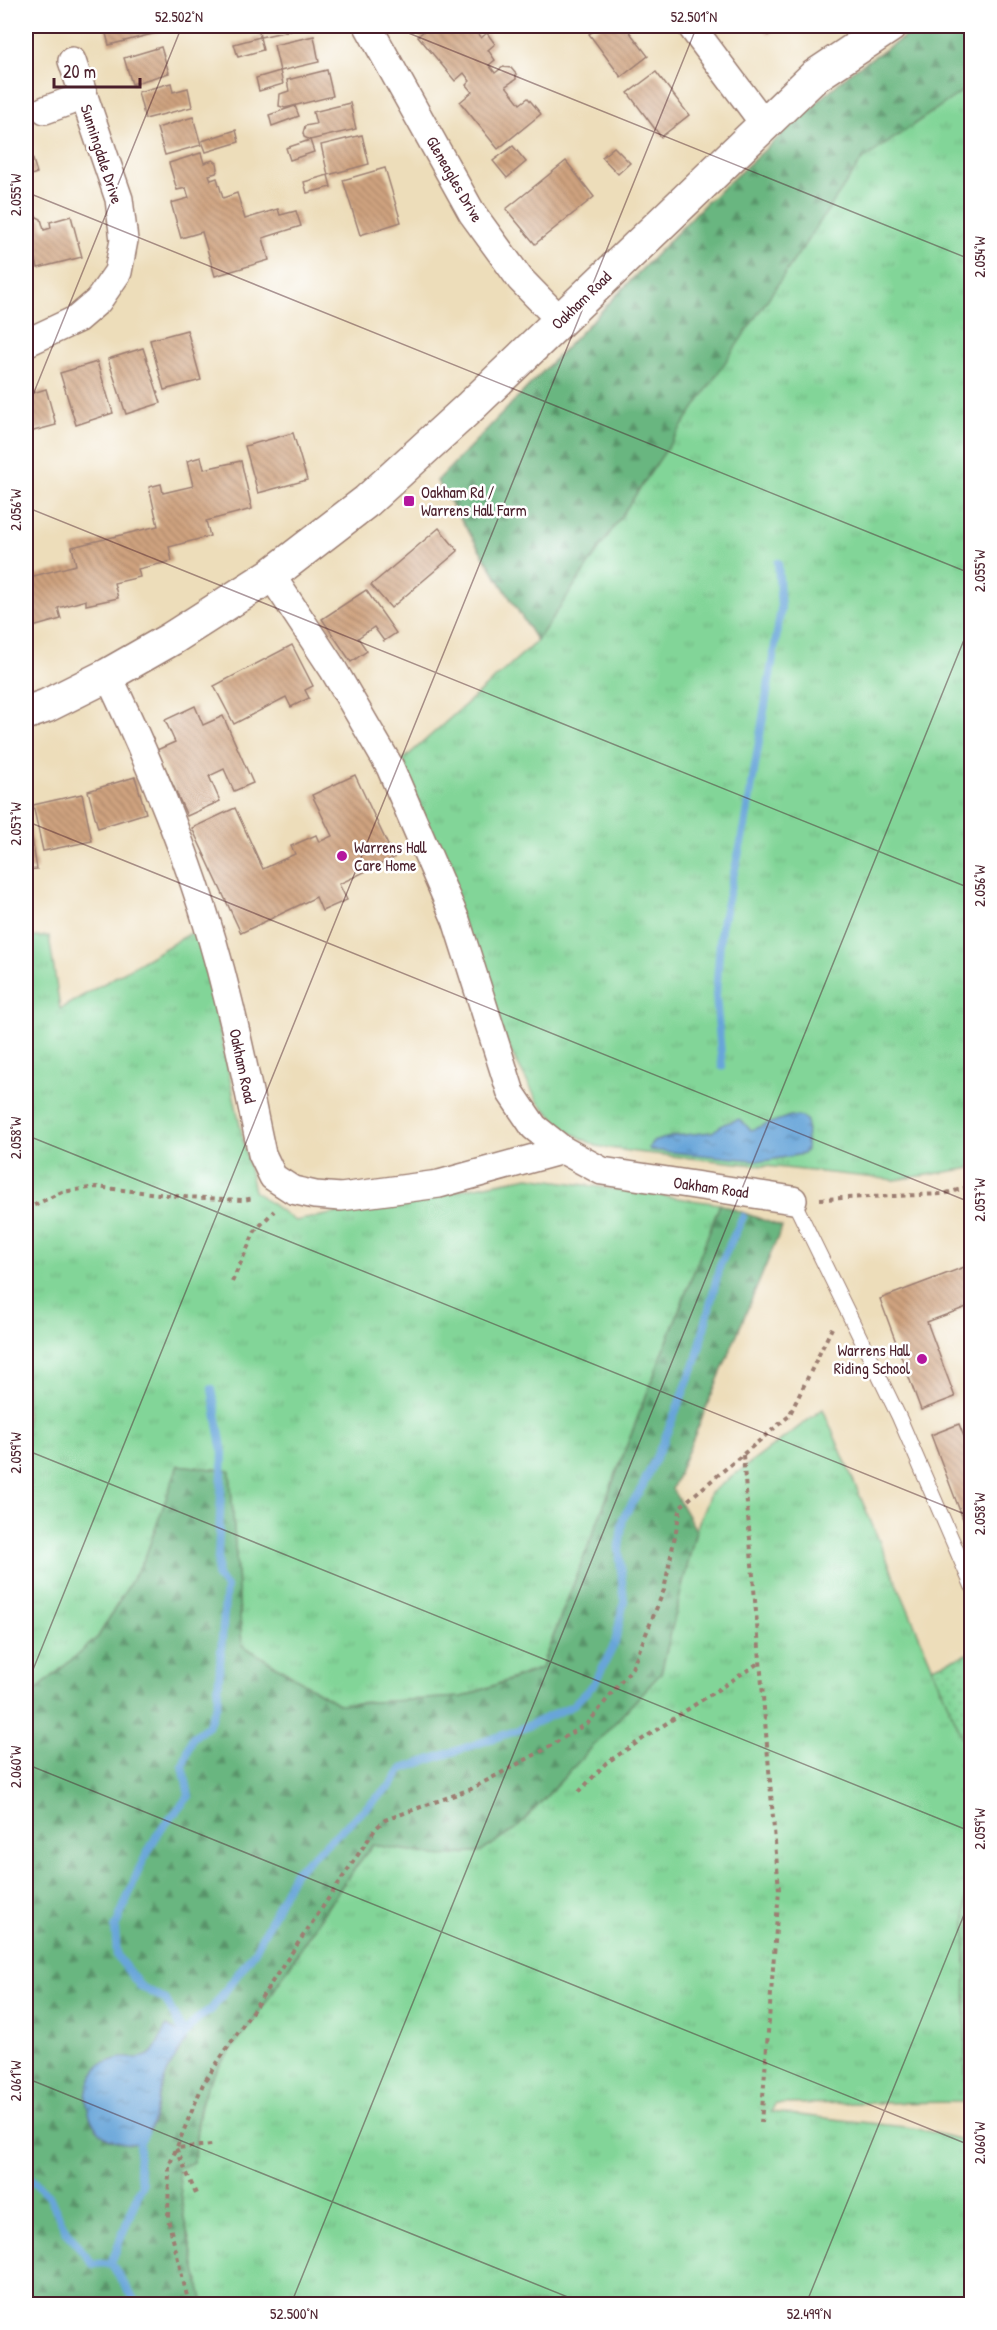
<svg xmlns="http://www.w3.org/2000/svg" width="997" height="2330" font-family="'Patrick Hand',sans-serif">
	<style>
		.grass { fill: url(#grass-tufts); stroke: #667a62; stroke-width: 1.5 }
		.forest { fill: url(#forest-firs); stroke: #5a6a56; stroke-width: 1.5 }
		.park { fill: url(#park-dots); stroke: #667a62; stroke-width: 1.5 }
		.water { fill: url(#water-ripples); stroke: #586282; stroke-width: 1.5 }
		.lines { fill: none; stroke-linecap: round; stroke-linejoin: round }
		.stream { stroke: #67a5d9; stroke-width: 8 }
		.building { fill: url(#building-back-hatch) }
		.service-casing { stroke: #9c7e72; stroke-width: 16 }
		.minor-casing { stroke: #9c7e72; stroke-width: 30 }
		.tertiary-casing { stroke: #9c7e72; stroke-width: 36 }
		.path { stroke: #9c7e72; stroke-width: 4; stroke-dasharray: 4.5 4.5; stroke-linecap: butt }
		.service { stroke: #fff; stroke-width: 14 }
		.minor { stroke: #fff; stroke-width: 27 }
		.tertiary { stroke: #fff; stroke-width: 33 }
		.ticks { fill: none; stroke: #4a1f2b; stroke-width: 1.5; stroke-opacity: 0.45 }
		.poi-dot { fill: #b5179e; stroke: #fff; stroke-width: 2 }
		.labels { text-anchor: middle; stroke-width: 5; stroke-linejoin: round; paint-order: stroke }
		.street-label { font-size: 16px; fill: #4a1f2b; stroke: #fff }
		.poi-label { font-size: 16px; fill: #4a1f2b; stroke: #fff; text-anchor: start }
		.neatline { fill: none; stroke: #4a1f2b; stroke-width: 2 }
		.ticks-label { font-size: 15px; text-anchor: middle; fill: #4a1f2b }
	</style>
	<defs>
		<pattern id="grass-tufts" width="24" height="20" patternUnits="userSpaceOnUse" patternTransform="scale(1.5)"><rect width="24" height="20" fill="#82d598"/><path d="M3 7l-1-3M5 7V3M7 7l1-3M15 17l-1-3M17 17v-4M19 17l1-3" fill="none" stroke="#72b683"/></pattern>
		<pattern id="forest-firs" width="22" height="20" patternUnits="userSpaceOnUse" patternTransform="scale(1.5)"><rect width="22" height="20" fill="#69b680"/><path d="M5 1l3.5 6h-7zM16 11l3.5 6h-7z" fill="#589369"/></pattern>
		<pattern id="park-dots" width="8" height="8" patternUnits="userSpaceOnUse" patternTransform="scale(1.5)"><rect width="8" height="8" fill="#82d598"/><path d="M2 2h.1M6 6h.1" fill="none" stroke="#72b683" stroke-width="1.8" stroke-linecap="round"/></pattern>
		<pattern id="water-ripples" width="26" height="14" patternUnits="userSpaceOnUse" patternTransform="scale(1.5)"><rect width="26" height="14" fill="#67a5d9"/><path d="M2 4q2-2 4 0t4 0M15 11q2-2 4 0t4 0" fill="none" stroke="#5786b0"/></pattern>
		<pattern id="building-back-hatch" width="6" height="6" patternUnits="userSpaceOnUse" patternTransform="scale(1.5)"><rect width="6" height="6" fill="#cfa37f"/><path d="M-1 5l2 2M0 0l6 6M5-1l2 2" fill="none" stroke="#aa8468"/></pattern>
	</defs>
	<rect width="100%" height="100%" fill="#fff"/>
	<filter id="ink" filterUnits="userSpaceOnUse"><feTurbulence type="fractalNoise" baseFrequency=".0167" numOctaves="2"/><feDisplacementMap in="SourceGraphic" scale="12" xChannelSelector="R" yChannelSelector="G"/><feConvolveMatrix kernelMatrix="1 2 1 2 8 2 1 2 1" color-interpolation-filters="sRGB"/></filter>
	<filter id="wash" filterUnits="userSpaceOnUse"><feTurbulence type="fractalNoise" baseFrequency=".008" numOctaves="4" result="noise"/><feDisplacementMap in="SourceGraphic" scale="24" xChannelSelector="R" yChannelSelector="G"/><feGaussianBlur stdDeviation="1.35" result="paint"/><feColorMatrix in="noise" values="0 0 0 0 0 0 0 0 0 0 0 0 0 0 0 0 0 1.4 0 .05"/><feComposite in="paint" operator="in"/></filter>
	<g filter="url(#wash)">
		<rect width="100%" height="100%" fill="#edddba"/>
		<g class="grass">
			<polygon points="921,26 971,26 971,1168 895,1180 635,1152 596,1146 566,1130 538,1102 507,1044 403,760 537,641 437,481 706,203"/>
			<polygon points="198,929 254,1191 295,1221 529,1177 720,1204 541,1668 462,1697 338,1704 242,1645 230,1471 178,1465 145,1558 98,1637 26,1699 26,938 49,936 60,1009"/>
			<path d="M823,1409l144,339 -2,354 -190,2 -4,8 143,16 57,14v162h-767l-20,-85 -7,-52 17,-5c2,-24 4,-49 11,-72 8,-24 37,-54 52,-75 40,-56 72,-117 116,-170l69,11 39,-4 37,-25 143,-154 35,-143 14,-37z"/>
		</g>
		<g class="forest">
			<polygon points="921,26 971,26 971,85 861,161 537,641 437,481 706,203 852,71"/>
			<path d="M720,1204l62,23 -110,262 24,41 -35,143 -143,154 -37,25 -39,4 -69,-11c-43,52 -76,111 -113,166 -17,26 -39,48 -53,75 -10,20 -11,54 -13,76l-16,6 6,51 20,85h-178v-605l72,-62 47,-79 33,-93 52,6 12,174 96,59 124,-7 79,-28z"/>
		</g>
		<polygon class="park" points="971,1653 972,1653 971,2142 966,2139 965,2102 967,1748 932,1667"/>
		<g class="water">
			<polygon points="790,1116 802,1117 807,1121 806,1150 803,1154 764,1161 650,1150 649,1148 652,1142 674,1136 712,1132 724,1124 739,1119 751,1130"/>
			<path d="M167,2026l17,9 2,6c-10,14 -20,32 -25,49 -5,15 -7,37 -17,49 -8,10 -34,2 -43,-6 -11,-9 -18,-33 -13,-47 2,-7 8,-14 11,-21 7,-2 15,-6 23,-7 9,0 25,2 31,-7 6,-7 8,-18 14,-25z"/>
		</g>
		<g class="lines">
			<g class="stream">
				<polyline points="722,1066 716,995 721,928 745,826 781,609 778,563"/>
				<polyline points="184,2035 197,2019 211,2010 255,1951 294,1873 390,1786 402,1769 521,1729 572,1706 594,1684 615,1643 624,1601 619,1549 623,1518 642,1487 664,1440 696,1361 720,1265 743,1217"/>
				<polyline points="182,2038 184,2035 166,2000 140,1986 117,1956 115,1928 139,1869 158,1833 189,1796 183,1766 192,1738 208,1726 217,1704 226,1587 217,1577 223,1453 212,1389"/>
				<polyline points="26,2174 49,2196 66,2231 93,2264 111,2263 137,2304"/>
				<polyline points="111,2263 142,2184 138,2164 140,2142 145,2132"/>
			</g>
		</g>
		<g id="blocks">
			<g class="building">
				<polygon points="104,26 171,26 172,29 109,45"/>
				<polygon points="258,26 297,26 298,29 260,37"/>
				<polygon points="430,26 473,26 472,27 481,38 487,33 495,44 488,50 495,60 489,65 495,73 503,67 511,68 516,74 516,79 506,86 520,104 528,98 541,114 498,149 460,102 472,92 466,85 470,81 464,73 455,81 418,36"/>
				<polygon points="601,26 625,26 648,56 621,77 589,34"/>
				<polygon points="761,26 781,26 768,35"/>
				<polygon points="314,36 319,62 280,71 274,45"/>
				<polygon points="260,37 263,50 238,57 234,44"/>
				<polygon points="161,47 169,73 132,84 124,58"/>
				<polygon points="327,70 333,96 285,108 279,106 280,94 289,91 287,80"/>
				<polygon points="280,71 283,84 259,91 256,78"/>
				<polygon points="656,72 689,115 661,137 628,93"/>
				<polygon points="171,83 173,92 188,88 192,107 145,119 138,92"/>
				<polygon points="350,103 356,129 310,140 304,137 303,133 305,126 316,124 313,112"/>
				<polygon points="295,106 299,116 272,126 269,115"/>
				<polygon points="193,117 201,145 165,155 157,128"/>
				<polygon points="236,130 239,142 206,152 202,141"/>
				<polygon points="362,135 369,164 328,175 321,145"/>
				<polygon points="310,140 314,152 290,160 286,148"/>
				<polygon points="28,143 37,173 26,177 26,144"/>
				<polygon points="513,146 526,162 507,178 493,161"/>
				<polygon points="614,147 630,163 618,174 602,157"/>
				<polygon points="201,153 204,163 213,160 217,163 218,169 216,173 209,175 211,180 217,178 223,198 237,193 245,219 278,209 280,215 296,211 301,226 263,238 269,260 215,276 202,232 181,238 171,203 189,198 186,188 177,190 169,163"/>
				<polygon points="566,161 594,197 535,244 506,209"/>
				<polygon points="385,168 401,222 360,235 343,180"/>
				<polygon points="328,175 331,187 307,193 304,182"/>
				<polygon points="35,216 41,219 44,230 51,228 50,222 71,216 82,257 38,268 26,225 29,218"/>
				<polygon points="187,330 201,380 164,390 150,340"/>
				<polygon points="143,348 161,403 126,414 108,359"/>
				<polygon points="97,362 113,413 76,425 60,373"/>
				<polygon points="46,389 56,425 26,433 26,395"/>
				<polygon points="293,433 307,480 258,493 245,446"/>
				<polygon points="201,457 204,469 241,461 252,509 206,521 210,536 169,547 172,561 138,569 140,577 114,583 118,598 86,605 86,600 58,608 61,619 29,628 32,637 26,639 26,578 76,565 72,547 158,526 149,487 161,484 163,493 193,486 187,461"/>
				<polygon points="439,528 458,551 391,608 371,585"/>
				<polygon points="366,590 396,633 384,641 374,627 358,638 367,651 351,662 322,619"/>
				<polygon points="292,645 313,686 305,690 309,698 291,707 286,697 234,724 214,686"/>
				<polygon points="195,706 203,725 223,716 253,783 234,791 224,769 209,776 220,801 187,816 157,750 175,742 165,720"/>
				<polygon points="355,775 394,858 339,884 347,900 322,911 316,897 241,933 192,828 235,808 263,869 295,854 291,846 316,835 319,842 332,836 312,795"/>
				<polygon points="135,777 146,813 98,828 88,791"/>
				<polygon points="82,794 92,841 43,851 33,805"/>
				<polygon points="26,803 37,869 26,870"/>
				<polygon points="972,1264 972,1305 927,1322 955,1397 921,1410 880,1299"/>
				<polygon points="959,1424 972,1457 971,1540 931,1435"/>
			</g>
		</g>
	</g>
	<g filter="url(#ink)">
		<use href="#blocks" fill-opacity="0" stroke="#9c7e72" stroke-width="1.5"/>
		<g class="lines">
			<defs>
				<polyline id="service" points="793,1200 899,1417 972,1586"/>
				<g id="minor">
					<polyline points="368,26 472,213 520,279 560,320"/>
					<polyline points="691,26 765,125"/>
					<polyline points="45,110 84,96"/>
					<polyline points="26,343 77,319 98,301 118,272 124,240 119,199 72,61"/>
					<polyline points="271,575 333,669 390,767 456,920 511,1093 534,1127 563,1150 602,1171 793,1200"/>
					<path d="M108,675c50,104 93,212 120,324 13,51 23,104 34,155l11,23 20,13 22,5 26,2 98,-13 124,-34"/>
				</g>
				<polyline id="tertiary" points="26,713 46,706 108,675 171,639 271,575 367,501 471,406 815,76 890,26"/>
			</defs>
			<use href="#service" class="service-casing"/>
			<use href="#minor" class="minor-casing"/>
			<use href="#tertiary" class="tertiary-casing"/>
			<g class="path">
				<polyline points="820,1199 943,1194 972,1186"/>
				<polyline points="26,1209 62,1192 96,1187 185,1197 243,1200 254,1198"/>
				<polyline points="232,1282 255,1231 274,1211"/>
				<polyline points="743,1455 779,1890 761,2123"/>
				<polyline points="579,1792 606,1763 760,1662"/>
				<polyline points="196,2194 176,2148 212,2145"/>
				<polyline points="189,2304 168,2219 169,2166 203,2084 376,1828 385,1820 471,1789 542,1751 589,1722 632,1668 664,1590 681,1506 789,1416 832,1328"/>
			</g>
			<use href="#service" class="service"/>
			<use href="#minor" class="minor"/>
			<use href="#tertiary" class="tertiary"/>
		</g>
	</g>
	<path class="ticks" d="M391,26l581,234M26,192l946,382M26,412l156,-386M26,507l946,382M26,821l946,382M26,1135l946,382M26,1450l946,382M26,1687l671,-1661M26,1764l946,382M26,2078l559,226M291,2304l681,-1684M806,2304l166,-409"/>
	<g class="poi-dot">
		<rect x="403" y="495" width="12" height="12" rx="3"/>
		<circle cx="342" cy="856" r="6"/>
		<circle cx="922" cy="1359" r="6"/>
	</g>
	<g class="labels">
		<g class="street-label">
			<text transform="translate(102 154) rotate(72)" y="6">Sunningdale Drive</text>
			<text transform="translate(455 179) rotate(60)" y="6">Gleneagles Drive</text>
			<text transform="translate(581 300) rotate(-44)" y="6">Oakham Road</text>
			<text transform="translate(243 1066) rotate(78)" y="6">Oakham Road</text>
			<text transform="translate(711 1187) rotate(8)" y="6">Oakham Road</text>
		</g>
		<g class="poi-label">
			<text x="421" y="498">Oakham Rd /<tspan x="421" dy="18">Warrens Hall Farm</tspan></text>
			<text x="354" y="853">Warrens Hall<tspan x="354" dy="18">Care Home</tspan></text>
			<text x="910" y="1356" text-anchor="end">Warrens Hall<tspan x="910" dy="18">Riding School</tspan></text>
		</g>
	</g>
	<rect width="997" height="2330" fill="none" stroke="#fff" stroke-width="66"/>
	<path d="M54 78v9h86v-9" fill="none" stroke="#4a1f2b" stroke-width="3"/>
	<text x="63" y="78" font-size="18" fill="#4a1f2b" stroke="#ffffff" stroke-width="4.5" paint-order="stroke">20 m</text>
	<rect x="33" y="33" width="931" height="2264" class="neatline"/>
	<g class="ticks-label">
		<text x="179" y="22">52.502°N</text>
		<text x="694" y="22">52.501°N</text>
		<text transform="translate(16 195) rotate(-90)" y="5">2.055°W</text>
		<text transform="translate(980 257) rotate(-90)" y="5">2.054°W</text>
		<text transform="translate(16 510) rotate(-90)" y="5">2.056°W</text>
		<text transform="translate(980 571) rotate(-90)" y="5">2.055°W</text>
		<text transform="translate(16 824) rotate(-90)" y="5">2.057°W</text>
		<text transform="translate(980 886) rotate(-90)" y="5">2.056°W</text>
		<text transform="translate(16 1138) rotate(-90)" y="5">2.058°W</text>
		<text transform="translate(980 1200) rotate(-90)" y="5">2.057°W</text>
		<text transform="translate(16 1453) rotate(-90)" y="5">2.059°W</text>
		<text transform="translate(980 1514) rotate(-90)" y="5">2.058°W</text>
		<text transform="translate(16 1767) rotate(-90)" y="5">2.060°W</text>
		<text transform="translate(980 1829) rotate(-90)" y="5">2.059°W</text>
		<text transform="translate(16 2081) rotate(-90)" y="5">2.061°W</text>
		<text transform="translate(980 2143) rotate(-90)" y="5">2.060°W</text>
		<text x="294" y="2319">52.500°N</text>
		<text x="809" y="2319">52.499°N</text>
	</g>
</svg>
